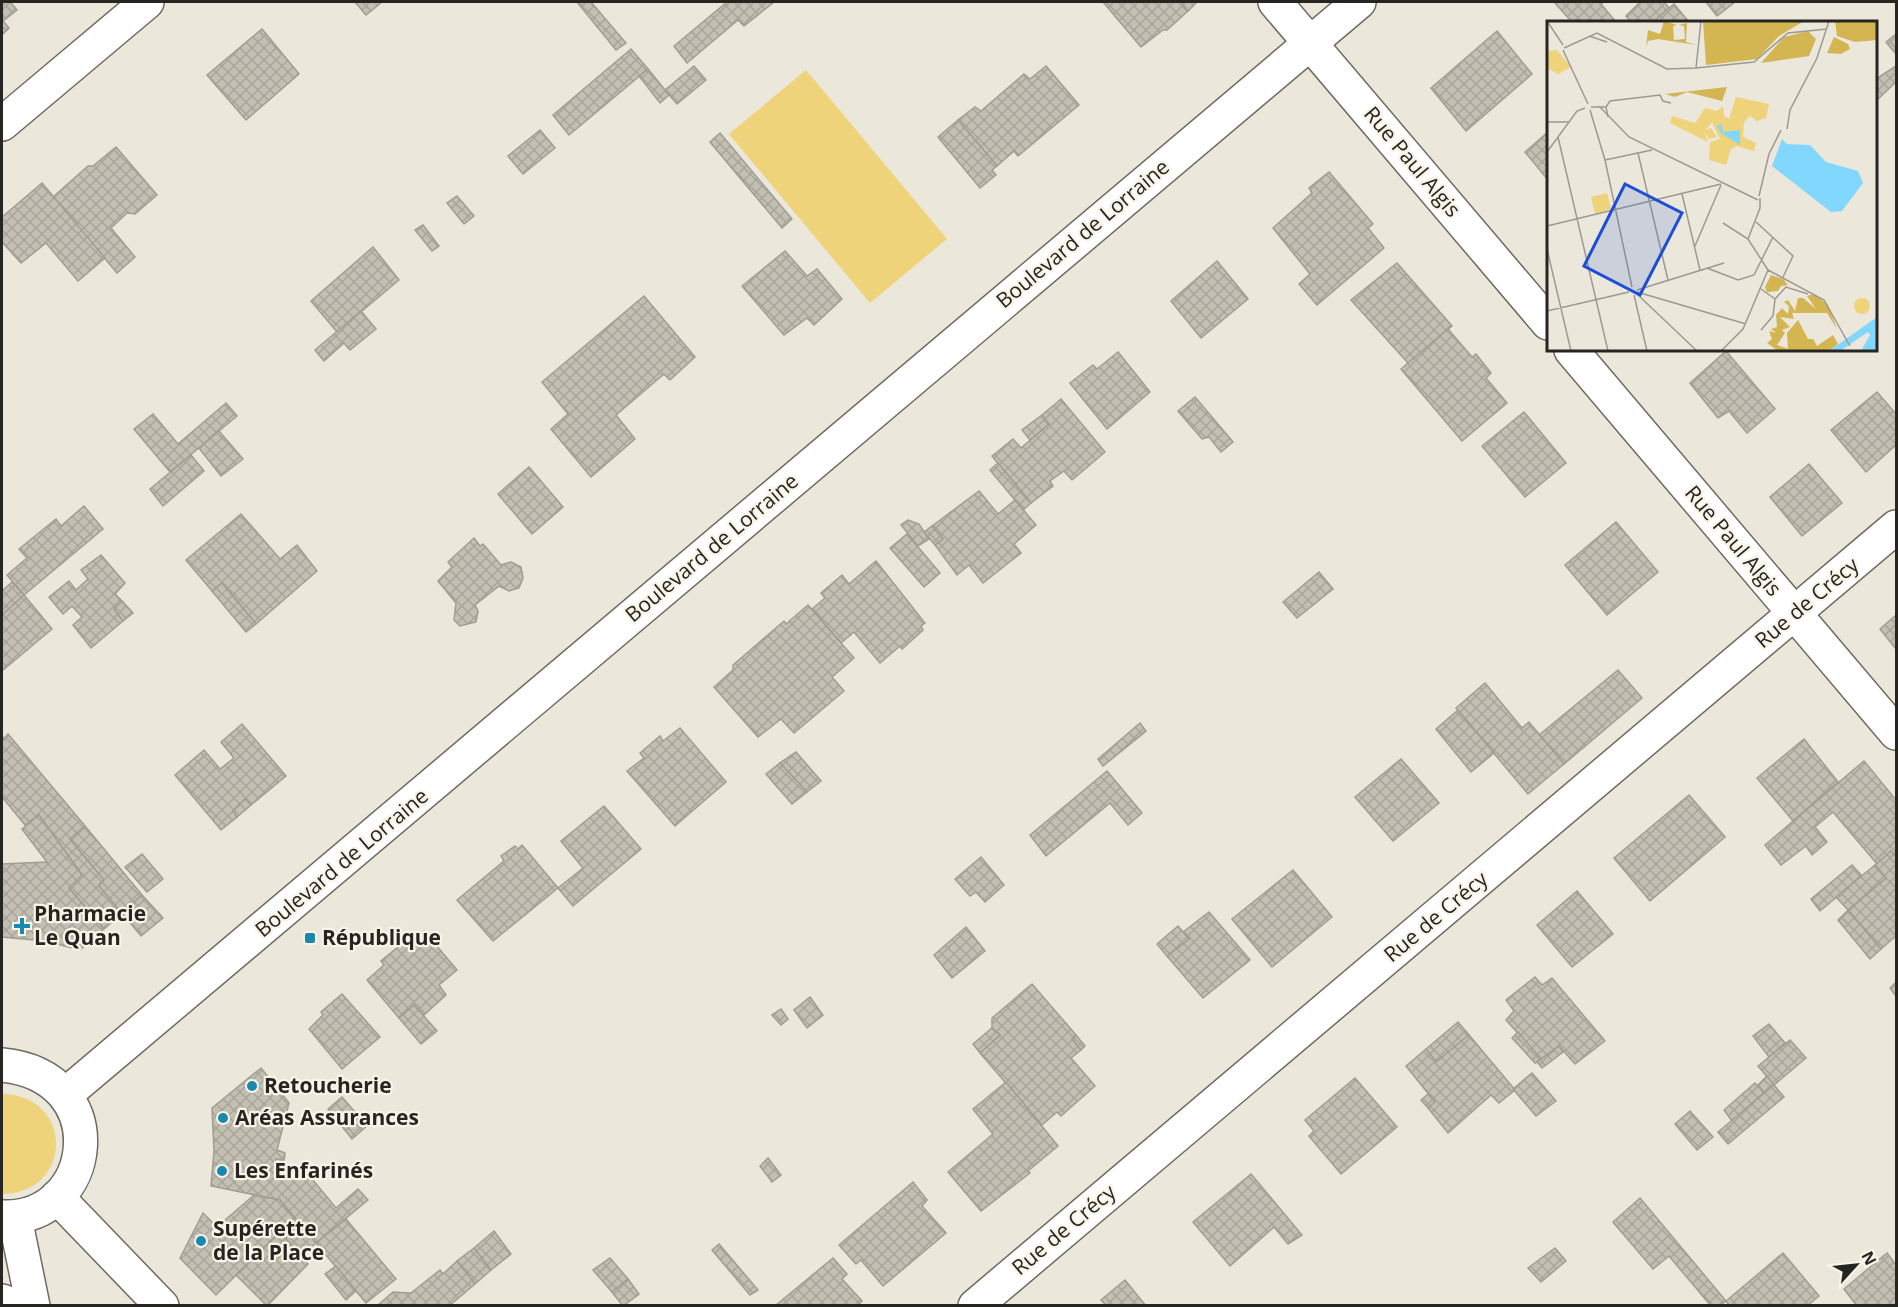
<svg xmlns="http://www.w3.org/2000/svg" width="1898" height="1307" font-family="'Open Sans',sans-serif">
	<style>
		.grass { fill: #efd37a }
		.building { fill: url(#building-cross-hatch); stroke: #a09d91; stroke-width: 1.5 }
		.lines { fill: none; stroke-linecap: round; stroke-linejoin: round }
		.minor-casing { stroke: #6f6b60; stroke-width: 36 }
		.major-casing { stroke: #6f6b60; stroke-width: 36 }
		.minor { stroke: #fff; stroke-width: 33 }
		.major { stroke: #fff; stroke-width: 33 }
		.poi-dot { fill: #1988ae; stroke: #f8f4e8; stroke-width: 2 }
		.labels { text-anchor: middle; stroke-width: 4.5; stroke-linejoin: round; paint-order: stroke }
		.street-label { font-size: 21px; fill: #272521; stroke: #f8f4e8 }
		.poi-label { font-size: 21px; font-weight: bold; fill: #272521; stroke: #f8f4e8; text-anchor: start }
		.inset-road { fill: none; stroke: #9d9991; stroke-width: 1.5 }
		.view { fill: #1d4ed8; fill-opacity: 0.15; stroke: #1d4ed8; stroke-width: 3 }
		.inset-edge { fill: none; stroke: #272521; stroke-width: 3 }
	</style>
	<defs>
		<pattern id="building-cross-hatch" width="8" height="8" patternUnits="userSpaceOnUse" patternTransform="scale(1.5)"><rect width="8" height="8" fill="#c3bfb3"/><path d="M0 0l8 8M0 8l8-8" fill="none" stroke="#a8a49a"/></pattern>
	</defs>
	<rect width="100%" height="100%" fill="#ebe7db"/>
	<g class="grass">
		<polygon points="806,70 947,239 870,303 729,134"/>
		<path d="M2,1094c72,1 72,99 0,100z"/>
	</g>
	<g class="building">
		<polygon points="2,2 10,2 17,10 3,21"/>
		<polygon points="355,2 382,2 366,15"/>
		<polygon points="577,2 591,2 626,43 616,50"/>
		<polygon points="727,2 774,2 744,26 738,20 687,63 674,46"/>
		<polygon points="1103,2 1181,2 1188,11 1167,30 1163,30 1141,47"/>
		<polygon points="1181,2 1195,2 1196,3 1188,11"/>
		<polygon points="1554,2 1604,2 1601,4 1616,22 1572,22"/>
		<polygon points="1640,2 1664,2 1669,8 1653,22 1631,22 1626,16"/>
		<polygon points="1706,2 1735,2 1717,16"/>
		<polygon points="1674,4 1689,22 1653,22 1669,8"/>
		<polygon points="2,20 9,28 2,35"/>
		<polygon points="262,29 299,74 246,120 207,75"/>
		<polygon points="1497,31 1532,74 1466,131 1431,88"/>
		<polygon points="1896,34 1896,54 1886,42"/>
		<polygon points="631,49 648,69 569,135 553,115"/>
		<polygon points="694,66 706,80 677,104 665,90"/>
		<polygon points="1046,66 1079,105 1018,156 1014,151 997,166 958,120 975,107 981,111 1024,74 1030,79"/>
		<polygon points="1896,66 1896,82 1876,101 1876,79"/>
		<polygon points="648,69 669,95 660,103 639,76"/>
		<polygon points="958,120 997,166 992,170 996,175 980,188 938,137"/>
		<polygon points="540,130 555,148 523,174 508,156"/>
		<polygon points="1548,132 1548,180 1525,152"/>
		<polygon points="720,133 792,219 782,228 710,142"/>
		<polygon points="116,147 157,195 135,214 127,213 111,228 135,257 117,273 53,197 88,166 93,166"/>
		<polygon points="1329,172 1373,224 1368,228 1384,248 1317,305 1299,284 1310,274 1273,228 1312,193 1309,188"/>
		<polygon points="42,183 105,258 78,281 46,243 21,263 2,242 2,217"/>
		<polygon points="457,196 474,216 464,224 447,203"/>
		<polygon points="423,225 439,246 432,251 415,230"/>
		<polygon points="373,247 399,280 337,332 311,301"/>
		<polygon points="785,251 807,276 817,269 842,299 814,325 807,318 784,335 742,286"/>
		<polygon points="1217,261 1248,299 1201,338 1171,301"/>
		<polygon points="1397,263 1452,326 1408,363 1351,300"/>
		<polygon points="644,296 695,357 670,380 664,374 616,415 635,439 591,477 551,429 568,414 542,382"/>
		<polygon points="361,311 376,329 350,350 344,343 324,361 315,350"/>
		<polygon points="1448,329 1472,357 1476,354 1491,373 1486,378 1507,403 1462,441 1401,369"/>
		<polygon points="1726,351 1775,409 1747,433 1729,411 1718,418 1690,383"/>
		<polygon points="1118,352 1150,392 1107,429 1070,383 1093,365 1097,369"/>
		<polygon points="1877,392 1896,414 1896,445 1866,472 1831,430"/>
		<polygon points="1195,397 1233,442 1221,452 1209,437 1202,439 1178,411"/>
		<polygon points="1061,399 1105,452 1072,480 1064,471 1050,481 1053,486 1031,503 992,456 1013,439 1021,448 1049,424 1042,415"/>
		<polygon points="226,403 237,416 170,472 134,429 153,414 178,444"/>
		<polygon points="1524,412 1566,463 1525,497 1482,446"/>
		<polygon points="1042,415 1049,424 1030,440 1022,430"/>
		<polygon points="219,431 243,459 221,476 199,448"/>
		<polygon points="191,455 204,471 163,506 150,489"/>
		<polygon points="998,463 1031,503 1023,510 990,470"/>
		<polygon points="1809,464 1842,503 1802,536 1770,497"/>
		<polygon points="529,467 563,507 532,534 498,494"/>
		<polygon points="979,491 998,514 1015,500 1036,525 1014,544 1021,553 983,583 969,565 957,575 935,545 943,539 932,526"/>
		<polygon points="84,506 103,529 24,595 7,575 27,558 19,549 56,519 61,526"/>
		<polygon points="241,514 280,559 297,545 317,571 256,624 222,583 212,591 186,560"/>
		<polygon points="908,520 919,524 929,539 918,546 901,525"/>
		<polygon points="1616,522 1658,572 1607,615 1565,565"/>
		<polygon points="932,526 943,539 935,545 924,532"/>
		<polygon points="907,534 940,573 924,587 890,548"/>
		<polygon points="474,538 480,546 483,544 501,565 511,562 521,567 523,578 519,588 509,591 499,586 475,605 478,611 476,622 460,626 454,620 456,603 438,581 452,567 448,562"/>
		<polygon points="101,555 125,583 115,594 122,601 114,609 123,621 91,648 73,625 82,617 72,606 63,614 49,597 69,581 76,590 88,579 81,570"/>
		<polygon points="876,561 925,623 921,626 923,630 902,649 900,646 880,663 854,632 841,643 812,609 825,598 821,593 842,575 849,584"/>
		<polygon points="1319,572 1333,589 1297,618 1283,602"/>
		<polygon points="12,582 24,595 2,615 2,591"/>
		<polygon points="222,583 256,624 246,632 212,591"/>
		<polygon points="24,595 52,629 2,671 2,615"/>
		<polygon points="122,601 133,613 123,621 114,609"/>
		<polygon points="808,605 854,658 832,677 844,691 794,733 781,719 758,737 714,687 733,670 733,665 784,621 786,624"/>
		<polygon points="1896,615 1896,649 1880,629"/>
		<polygon points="1618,670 1642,698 1564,764 1539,735"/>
		<polygon points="1485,683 1522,728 1529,722 1564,764 1528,794 1456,708"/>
		<polygon points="1458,710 1494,753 1471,772 1436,729"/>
		<polygon points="1140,723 1146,731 1103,766 1098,759"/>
		<polygon points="242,724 286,776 251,805 245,799 233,811 237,817 221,830 175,775 204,750 220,769 234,758 221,742"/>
		<polygon points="680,728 726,782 675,826 627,771 644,758 640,753 660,736 663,741"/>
		<polygon points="8,734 85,826 70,839 104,880 99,886 122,913 104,929 69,888 82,875 39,815 25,825 2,797 2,735 4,739"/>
		<polygon points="1804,739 1838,782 1793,821 1757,778"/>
		<polygon points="796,752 821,781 807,792 780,763"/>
		<polygon points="1401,759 1439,803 1393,841 1355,797"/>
		<polygon points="1864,761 1896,800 1896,857 1891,851 1877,864 1833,812 1815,827 1827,842 1812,855 1806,846 1781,865 1765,845"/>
		<polygon points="780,763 807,792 792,804 766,774"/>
		<polygon points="1107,771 1142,813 1128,825 1110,803 1046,856 1030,835"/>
		<polygon points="1689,795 1725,837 1650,901 1614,858"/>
		<polygon points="245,799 251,805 237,817 233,811"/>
		<polygon points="604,806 641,849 573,906 558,888 583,868 561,841"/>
		<polygon points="39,815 82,875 69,888 104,929 80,950 45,941 2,937 2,864 47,862 22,829"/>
		<polygon points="85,826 142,895 122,913 99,886 104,880 70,839"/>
		<polygon points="522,845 558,888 493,941 457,900 504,861 501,856 515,846 518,849"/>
		<polygon points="1891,851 1896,857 1896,936 1881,949 1848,910 1886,878 1875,865"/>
		<polygon points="142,854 163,879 147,892 125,867"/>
		<polygon points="981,857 1004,885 985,902 976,892 970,896 955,879"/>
		<polygon points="1852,865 1862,876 1820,911 1811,899"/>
		<polygon points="1875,865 1886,878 1848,910 1836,897"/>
		<polygon points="1293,870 1332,917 1272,967 1232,919"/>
		<polygon points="1577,891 1613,934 1572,967 1537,925"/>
		<polygon points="142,895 163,918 141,936 122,913"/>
		<polygon points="1848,910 1881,949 1870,959 1838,920"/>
		<polygon points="1209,912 1250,960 1203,998 1167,956 1189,939 1183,932"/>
		<polygon points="1178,926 1189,939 1167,956 1157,944"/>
		<polygon points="966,927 985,951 952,978 934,955"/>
		<polygon points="424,931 457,970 439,985 446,995 424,1015 414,1005 399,1018 367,980 384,965 381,961 403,943 406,945"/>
		<polygon points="1535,977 1542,985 1552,978 1605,1041 1575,1064 1559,1046 1541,1059 1506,1020 1514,1011 1506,1000"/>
		<polygon points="1896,982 1896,996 1890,988"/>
		<polygon points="1032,984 1076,1035 1072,1039 1081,1050 1071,1058 1095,1086 1061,1116 1057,1112 1042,1125 980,1053 1000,1035 992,1028 992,1018"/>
		<polygon points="342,994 380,1037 342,1069 309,1029 323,1015 321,1012"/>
		<polygon points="810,997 823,1015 807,1028 794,1010"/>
		<polygon points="414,1005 437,1031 421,1044 399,1018"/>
		<polygon points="781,1009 788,1019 781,1025 772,1015"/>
		<polygon points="1458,1022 1469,1035 1436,1062 1426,1049"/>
		<polygon points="1769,1024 1785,1043 1769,1057 1753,1036"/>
		<polygon points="992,1028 1000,1035 980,1053 973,1044"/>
		<polygon points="1518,1032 1541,1059 1537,1062 1535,1063 1512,1038"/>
		<polygon points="1076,1035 1085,1046 1081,1050 1072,1039"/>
		<polygon points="1469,1035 1515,1090 1499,1103 1491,1095 1448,1133 1428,1108 1435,1102 1406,1066 1426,1049 1436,1062"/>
		<polygon points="1790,1040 1806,1058 1774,1085 1758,1066"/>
		<polygon points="1559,1046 1563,1052 1542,1068 1537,1062"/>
		<polygon points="261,1068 289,1103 277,1150 285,1153 284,1161 276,1159 275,1166 308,1174 336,1208 358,1189 368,1200 316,1243 280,1200 211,1186 214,1151 212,1108"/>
		<polygon points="1532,1073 1556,1101 1536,1116 1513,1089"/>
		<polygon points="1767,1076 1774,1085 1764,1093 1758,1085"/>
		<polygon points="1355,1078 1397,1127 1341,1174 1309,1136 1314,1131 1305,1120"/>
		<polygon points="1006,1082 1058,1146 1028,1171 1030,1173 981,1211 948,1172 993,1134 973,1109"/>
		<polygon points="1755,1083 1764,1093 1732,1121 1724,1110"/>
		<polygon points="1774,1085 1784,1097 1728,1144 1718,1132"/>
		<polygon points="1428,1094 1435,1102 1428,1108 1421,1100"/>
		<polygon points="342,1097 367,1126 352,1139 328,1109"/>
		<polygon points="1690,1111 1713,1137 1697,1150 1675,1124"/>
		<polygon points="768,1158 781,1175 772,1182 760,1166"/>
		<polygon points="1251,1174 1302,1235 1288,1244 1274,1227 1230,1266 1193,1222"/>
		<polygon points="913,1182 927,1200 922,1206 946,1233 883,1286 861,1260 856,1264 839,1245"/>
		<polygon points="254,1195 280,1200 294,1218 216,1295 180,1258 203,1213 217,1227"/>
		<polygon points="1640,1198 1726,1301 1719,1306 1711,1306 1669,1256 1653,1269 1613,1222"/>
		<polygon points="294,1218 316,1243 301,1256 280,1232"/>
		<polygon points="346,1219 396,1279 366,1303 316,1243"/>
		<polygon points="494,1231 511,1254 491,1270 474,1248"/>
		<polygon points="280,1232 308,1264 267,1306 236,1275"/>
		<polygon points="719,1244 758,1290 750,1295 712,1250"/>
		<polygon points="474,1248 491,1270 475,1284 457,1261"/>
		<polygon points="1555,1248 1566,1261 1541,1282 1528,1268"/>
		<polygon points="1783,1253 1819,1296 1807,1306 1730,1306 1726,1301"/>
		<polygon points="1887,1253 1896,1265 1896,1306 1857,1306 1844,1289"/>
		<polygon points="610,1258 628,1279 612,1292 593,1270"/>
		<polygon points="833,1258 847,1274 842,1279 862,1301 857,1306 775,1306"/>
		<polygon points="457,1261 475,1284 449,1306 377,1306 393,1292 411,1293 440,1270 443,1274"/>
		<polygon points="336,1266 356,1291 346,1300 325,1274"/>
		<polygon points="628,1279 639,1294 623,1306 612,1292"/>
		<polygon points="1125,1280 1146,1306 1107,1306 1101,1300"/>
	</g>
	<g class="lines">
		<defs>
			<g id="minor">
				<polyline points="1275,2 1548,323"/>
				<polyline points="2,124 147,2"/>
				<polyline points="1571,350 1896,733"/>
				<polyline points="57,1197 162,1306"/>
				<polyline points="15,1218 33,1306"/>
				<polyline points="2,1301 16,1306"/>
				<polyline points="975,1306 1896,527"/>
			</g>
			<g id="major">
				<path d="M2,1065c114,11 95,156 0,152"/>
				<polyline points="65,1095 1359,2"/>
			</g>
		</defs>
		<use href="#minor" class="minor-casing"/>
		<use href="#major" class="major-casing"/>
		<use href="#minor" class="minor"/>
		<use href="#major" class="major"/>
	</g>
	<g class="poi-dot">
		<path d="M19 917h6v6h6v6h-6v6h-6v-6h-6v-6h6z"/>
		<rect x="304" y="932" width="12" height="12" rx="3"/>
		<circle cx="252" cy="1086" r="6"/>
		<circle cx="223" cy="1118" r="6"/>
		<circle cx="222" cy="1171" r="6"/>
		<circle cx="201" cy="1241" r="6"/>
	</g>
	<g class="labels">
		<g class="street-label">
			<text transform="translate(1412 162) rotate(50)" y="7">Rue Paul Algis</text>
			<text transform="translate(1083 234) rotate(-40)" y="7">Boulevard de Lorraine</text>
			<text transform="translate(1733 541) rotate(50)" y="7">Rue Paul Algis</text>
			<text transform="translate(712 548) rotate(-40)" y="7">Boulevard de Lorraine</text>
			<text transform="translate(1807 603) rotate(-40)" y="7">Rue de Crécy</text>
			<text transform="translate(342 863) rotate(-40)" y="7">Boulevard de Lorraine</text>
			<text transform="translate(1436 917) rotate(-40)" y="7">Rue de Crécy</text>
			<text transform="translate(1064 1230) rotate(-40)" y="7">Rue de Crécy</text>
		</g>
		<g class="poi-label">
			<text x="34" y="921">Pharmacie<tspan x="34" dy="24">Le Quan</tspan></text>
			<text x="322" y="945">République</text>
			<text x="264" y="1093">Retoucherie</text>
			<text x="235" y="1125">Aréas Assurances</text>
			<text x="234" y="1178">Les Enfarinés</text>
			<text x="213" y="1236">Supérette<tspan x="213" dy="24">de la Place</tspan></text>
		</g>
	</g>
	<g transform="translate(1547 21)">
		<rect width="330" height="330" fill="#ebe7db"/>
		<path d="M307 285a8 8 0 1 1 16 0a8 8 0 1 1-16 0Z" fill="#efd37a"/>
		<path d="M117,0l13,4 -4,1 1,14 11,-1 -1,-13 -5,-1 8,-2 -1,19 10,3 -38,-6 -10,2 -2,6 2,-17 12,4zM156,0h101l-25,15 -22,23 -51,6zM288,0h42v19l-22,2 -18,-6zM261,10l8,8 -7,17 -48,7 23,-26zM287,16l14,7 2,5 -9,5 -14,-1zM180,66l-5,14 -35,-9 -12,5 -10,-3zM224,254l12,4 5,6 -7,1 -3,5 -11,1 -2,-5zM267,273l14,11 9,24 -10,-16h-35l2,6 -14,-2 10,10 -8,3 3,3 -8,12 11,4 -1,-16 11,-13 10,19h5l4,7 16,-11 5,9 -9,7h-51l-11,-8 5,-4 -3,-8 7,2 -5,-4 6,-2 -1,-12 6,-7 6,6 1,-8 -5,-4 4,-2 7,11 3,-13h5l13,11 -9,-13z" fill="#d3b551"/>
		<path d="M10,29l14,17 -13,7 -11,-6v-17z" fill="#efd37a"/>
		<path d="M189,76l33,7 -3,14 -9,3 -7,-5 -6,6 -1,15 13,6 -2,8 -17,-5 -6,3 -5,16 -17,-5 1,-18 10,-3 -8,-17 -7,9 6,-3 6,9 -8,2 -5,-8 4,11 -38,-19 2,-7 23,7 10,-15 12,3 6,-5 1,10 5,3zM60,172l4,16 -16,5 -4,-17z" fill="#efd37a"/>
		<path d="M174,103l2,8 17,-2v15l-19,-12 -4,-7zM235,118l5,5 23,1 16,17 32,9 5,12 -21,28 -11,1 -59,-46zM330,296v34h-16l9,-16 -2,-3 -28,19h-11z" fill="#81d7fd"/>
		<path class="inset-road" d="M0,0l16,24M42,15l18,6M17,27l33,-15 70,36 29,-1 58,-6 34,-29 39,-4M16,29l25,54M149,47l5,-47M52,85l30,31 129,63M44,86h15l2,10M59,86l4,-6 50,-6 3,6 8,2M43,89l15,50 27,127M0,101h22M240,108l3,-19 27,-52 12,-37M11,116l50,214M0,131l30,-41 8,-3M91,132l30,127M58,139l47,-10M135,173l18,76M212,175l10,-42 12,-24M209,201l37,34 -10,21M176,202l25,16 20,31M0,205l174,-42M201,218l12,-31v-10M148,225l26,-61M0,228l24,102M160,247l31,12 16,-5 19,-38M221,249l56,30 26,46M90,269l87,-27M90,271l109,32M90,273l60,57M87,274l13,56M228,278l11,-12 22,7M0,290l82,-19M214,309l12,-14 2,-17 -14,-10M174,330l22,-22 25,-59"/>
		<path class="view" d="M78,163l57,29 -42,82 -56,-29z"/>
		<rect width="330" height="330" class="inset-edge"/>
	</g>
	<rect width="1898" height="1307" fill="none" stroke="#272521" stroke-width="6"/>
	<g transform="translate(1856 1265) rotate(63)" stroke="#f8f4e8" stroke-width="4.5" paint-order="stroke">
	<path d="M0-4.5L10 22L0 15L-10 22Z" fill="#272521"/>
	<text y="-9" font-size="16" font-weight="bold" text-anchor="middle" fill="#272521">N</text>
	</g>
</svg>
